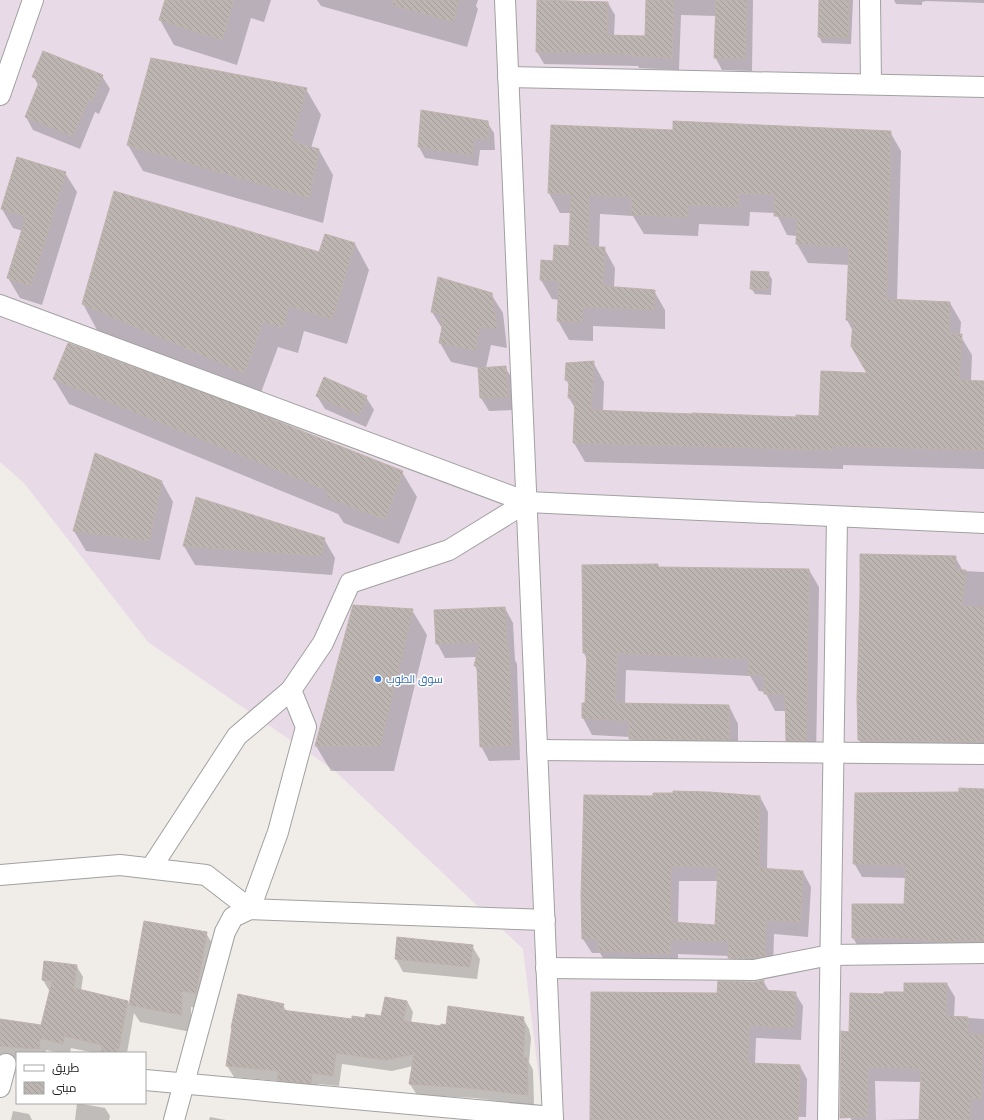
<svg xmlns="http://www.w3.org/2000/svg" width="984" height="1120" font-family="'Public Sans',Cairo,sans-serif">
	<style>
		.industrial { fill: #e8dbe7 }
		.shadow { fill: #0003; fill-rule: evenodd }
		.building { fill: url(#building-back-hatch); stroke: #c0b2ac; fill-rule: evenodd }
		.lines { fill: none; stroke-linecap: round; stroke-linejoin: round }
		.street-casing { stroke: #a1a1a1; stroke-width: 22 }
		.street { stroke: #fff; stroke-width: 20 }
		.shop-dot { fill: #3f7fe0; stroke: #fff; stroke-width: 1.5 }
		.labels { text-anchor: middle; stroke-width: 3; stroke-linejoin: round; paint-order: stroke }
		.shop-label { font-size: 11px; fill: #366cbe; stroke: #fff; text-anchor: start }
	</style>
	<defs>
		<pattern id="building-back-hatch" width="6" height="6" patternUnits="userSpaceOnUse"><rect width="6" height="6" fill="#bdb5b1"/><path d="M-1 5l2 2M0 0l6 6M5-1l2 2" fill="none" stroke="#a29b98"/></pattern>
	</defs>
	<rect width="100%" height="100%" fill="#f0ece8"/>
	<polygon class="industrial" points="0,0 984,0 984,1120 544,1120 523,949 335,771 148,642 24,483 0,462"/>
	<g class="shadow">
		<polygon points="166,0 271,0 264,22 251,18 237,65 174,45 160,20"/>
		<polygon points="317,0 478,0 476,6 478,9 467,47 321,6"/>
		<polygon points="647,0 753,0 752,71 722,70 715,57 717,16 681,15 679,70 639,68 638,66 544,64 537,52 608,3 615,15 614,36 646,37"/>
		<polygon points="819,0 853,0 851,44 822,43 819,36"/>
		<polygon points="894,0 984,0 984,3 926,1 922,2 922,5 896,4"/>
		<polygon points="102,76 110,89 99,114 95,112 80,149 33,130 26,117 38,85 34,77"/>
		<polygon points="306,89 321,115 311,148 319,150 333,175 323,223 143,171 128,145"/>
		<polygon points="487,122 494,133 495,150 480,150 478,166 425,158 419,147"/>
		<polygon points="552,126 674,131 890,132 901,151 897,301 950,303 961,322 960,335 972,355 971,381 984,381 984,469 843,465 843,469 585,462 574,443 575,408 569,398 570,386 566,380 593,362 604,382 603,412 797,418 820,417 868,374 853,331 847,320 849,265 808,263 797,244 797,236 787,235 776,213 750,212 749,226 699,224 698,236 644,234 633,216 600,214 599,248 604,248 615,268 614,288 654,291 665,310 665,329 593,326 593,341 569,340 558,321 559,300 552,299 541,280 554,262 570,247 571,213 560,213 549,193"/>
		<polygon points="65,173 77,192 42,305 20,298 8,278 23,231 13,228 2,209"/>
		<polygon points="325,236 355,244 369,270 347,344 304,331 298,353 278,347 259,398 97,330 83,304 319,254"/>
		<polygon points="768,273 772,279 771,295 755,294 751,288"/>
		<polygon points="491,294 503,313 507,348 491,345 486,368 505,367 513,380 515,410 489,411 481,398 479,368 451,362 440,343 443,330 432,312"/>
		<polygon points="54,379 402,472 417,497 399,544 344,523 338,514 69,404"/>
		<polygon points="317,396 366,397 374,410 366,427 325,409"/>
		<polygon points="96,455 162,482 173,502 160,560 86,551 74,531"/>
		<polygon points="324,539 335,558 332,575 195,565 184,546"/>
		<polygon points="955,557 963,571 984,572 984,755 866,753 859,740"/>
		<polygon points="658,565 659,568 809,570 819,587 816,758 797,758 787,740 786,711 775,711 765,692 759,691 750,676 626,670 625,705 729,706 738,724 738,757 640,756 630,737 592,735 583,718 586,704 587,660 584,653 583,566"/>
		<polygon points="505,608 513,623 515,660 517,664 520,760 489,761 481,746 478,672 475,666 477,657 445,658 437,643"/>
		<polygon points="412,610 427,635 394,771 331,771 316,746"/>
		<polygon points="984,790 984,954 861,951 853,938 905,905 906,878 862,877 854,863 960,793"/>
		<path d="M760,797l8,15 -1,58 36,2 8,15 -3,50 -34,-3 -1,37 -35,2 -9,-17 -51,-2v14l-71,-3 -7,-12h-8l-9,-14 -1,-43zM679,881h39l-2,45 -38,-2z"/>
		<polygon points="145,922 206,933 216,950 206,1010 191,1007 191,1032 140,1022 134,1013 127,1053 95,1053 71,1048 70,1053 60,1053 46,1050 46,1053 17,1053 17,1058 0,1056 0,1020 42,1026 50,992 43,980 76,965 83,977 81,991 128,1002 130,1006"/>
		<polygon points="472,946 480,959 477,979 403,972 396,959"/>
		<polygon points="763,981 770,992 795,993 803,1006 801,1040 756,1038 755,1064 800,1066 807,1079 806,1117 776,1116 776,1120 591,1120 718,994"/>
		<polygon points="947,984 955,997 954,1017 984,1019 984,1120 883,1120 920,1119 921,1082 875,1081 876,1120 851,1120 850,1033 885,995 905,993"/>
		<polygon points="407,1001 413,1012 411,1023 442,1027 523,1018 529,1029 531,1038 529,1062 533,1070 534,1106 475,1098 417,1095 410,1084 413,1066 392,1071 342,1064 339,1086 318,1084 317,1094 285,1091 279,1081 234,1077 227,1066 232,1027 283,1005 287,1012 353,1020 382,1018"/>
		<polygon points="77,1103 105,1108 110,1116 109,1120 75,1120"/>
		<polygon points="13,1111 29,1114 32,1120 11,1120"/>
		<polygon points="210,1117 226,1120 209,1120"/>
	</g>
	<g class="building">
		<polygon points="165,0 234,0 222,40 159,20"/>
		<polygon points="393,0 459,0 453,22 392,5"/>
		<polygon points="537,0 608,2 607,35 645,36 646,0 674,0 672,58 631,56 631,54 536,52"/>
		<polygon points="716,0 747,0 745,59 714,58"/>
		<polygon points="819,0 849,0 848,38 818,37"/>
		<polygon points="43,51 103,75 92,101 88,100 73,136 25,117 40,80 32,77"/>
		<polygon points="151,58 307,88 291,141 319,149 309,198 127,145"/>
		<polygon points="421,110 488,121 489,138 474,139 472,155 418,147"/>
		<polygon points="673,121 891,131 886,299 950,302 949,334 962,334 959,380 984,381 984,450 833,446 832,450 573,443 575,398 568,398 569,381 565,380 566,363 594,361 591,410 692,414 692,413 796,417 796,415 819,416 821,371 867,373 851,346 853,321 846,320 849,247 796,244 797,217 774,216 775,195 739,193 739,207 688,205 688,217 631,215 632,197 589,195 588,247 605,247 603,286 655,290 654,310 583,307 582,322 557,321 559,281 540,280 541,260 553,261 554,245 569,246 571,194 548,193 551,125 673,130"/>
		<polygon points="17,157 66,172 31,286 7,278 26,216 1,209"/>
		<polygon points="114,191 319,252 325,234 355,243 332,319 289,306 283,328 263,322 244,373 82,304"/>
		<polygon points="751,271 769,272 768,289 750,289"/>
		<polygon points="438,277 492,293 497,329 480,326 475,350 439,343 443,322 440,322 442,314 431,312"/>
		<polygon points="68,343 239,406 403,471 385,519 328,498 327,490 53,379"/>
		<polygon points="506,366 508,397 480,398 478,368"/>
		<polygon points="324,377 367,396 359,415 316,396"/>
		<polygon points="95,453 162,481 149,541 73,531"/>
		<polygon points="196,497 325,538 321,556 183,546"/>
		<polygon points="860,554 956,556 955,570 966,570 962,606 982,607 982,612 984,612 984,740 980,740 980,742 858,740 857,698 860,594"/>
		<polygon points="658,564 658,567 809,569 806,741 786,741 785,694 764,694 764,675 748,674 749,659 617,653 615,703 729,705 729,740 629,739 629,721 582,718 582,703 585,703 587,653 583,653 582,565"/>
		<polygon points="353,605 413,609 380,746 315,746"/>
		<polygon points="505,607 507,648 509,648 512,745 480,747 477,666 474,666 480,642 436,644 434,610"/>
		<polygon points="959,788 984,789 984,941 954,940 954,942 951,942 899,938 852,938 852,904 904,904 906,865 853,864 855,793 959,792"/>
		<path d="M673,791l36,1 51,4 -1,72 44,3 -3,51 -34,-2 -1,36 -12,2h-25l1,-16 -59,-2v14l-72,-3v-12h-16l-1,-43 3,-101 69,1v-3h20zM671,866l47,1 -3,58 -43,-3v-4l-2,-1z"/>
		<polygon points="144,921 207,932 196,993 182,991 182,1015 129,1005"/>
		<polygon points="397,937 473,945 470,967 395,959"/>
		<polygon points="44,961 77,965 74,988 128,1001 118,1053 101,1053 102,1045 64,1036 63,1044 40,1038 39,1049 0,1046 0,1019 41,1025 52,981 42,980"/>
		<polygon points="764,980 763,990 796,992 794,1028 749,1025 748,1063 800,1065 798,1120 590,1120 591,992 717,993 718,981 754,982"/>
		<polygon points="904,983 947,983 946,1016 968,1017 968,1034 983,1035 981,1099 971,1098 970,1120 919,1120 921,1069 868,1067 868,1117 840,1118 841,1031 849,1032 850,993 884,994 884,992 904,992"/>
		<polygon points="238,994 284,1004 282,1010 352,1019 352,1016 365,1018 366,1014 381,1016 385,997 407,1001 403,1021 441,1026 441,1024 446,1025 448,1006 524,1017 523,1026 525,1026 523,1058 527,1058 528,1095 468,1088 409,1084 414,1054 386,1060 336,1053 333,1076 312,1073 311,1084 277,1080 279,1071 226,1066 232,1028 231,1028"/>
	</g>
	<g class="lines">
		<defs>
			<g id="street">
				<polyline points="505,0 553,1120"/>
				<polyline points="870,0 871,84"/>
				<polyline points="508,77 984,87"/>
				<polyline points="0,95 33,0"/>
				<polyline points="0,305 527,502 984,523"/>
				<polyline points="537,750 984,754"/>
				<polyline points="151,868 237,736 291,690 323,643 350,583 449,550 527,502"/>
				<polyline points="0,875 120,865 206,875 250,909 278,832 306,727 291,690"/>
				<polyline points="546,968 754,970 830,955 984,953"/>
				<polyline points="145,1080 553,1117"/>
				<polyline points="0,1087 6,1064"/>
				<polyline points="174,1120 225,932 233,917 250,909 545,920"/>
				<polyline points="828,1120 837,517"/>
			</g>
		</defs>
		<use href="#street" class="street-casing"/>
		<use href="#street" class="street"/>
	</g>
	<circle class="shop-dot" cx="378" cy="679" r="4"/>
	<g class="labels">
		<g class="shop-label">
			<text x="386" y="683">سوق الطوب</text>
		</g>
	</g>
	<rect x="16" y="1052" width="130" height="52" fill="#ffffff" stroke="#a6a6a6"/>
	<rect x="24" y="1065" width="20" height="6" fill="#ffffff" stroke="#a6a6a6"/>
	<text x="52" y="1072" font-size="12" fill="#202020">طريق</text>
	<rect x="24" y="1082" width="20" height="12" fill="url(#building-back-hatch)" stroke="#a6a6a6"/>
	<text x="52" y="1092" font-size="12" fill="#202020">مبنى</text>
</svg>
